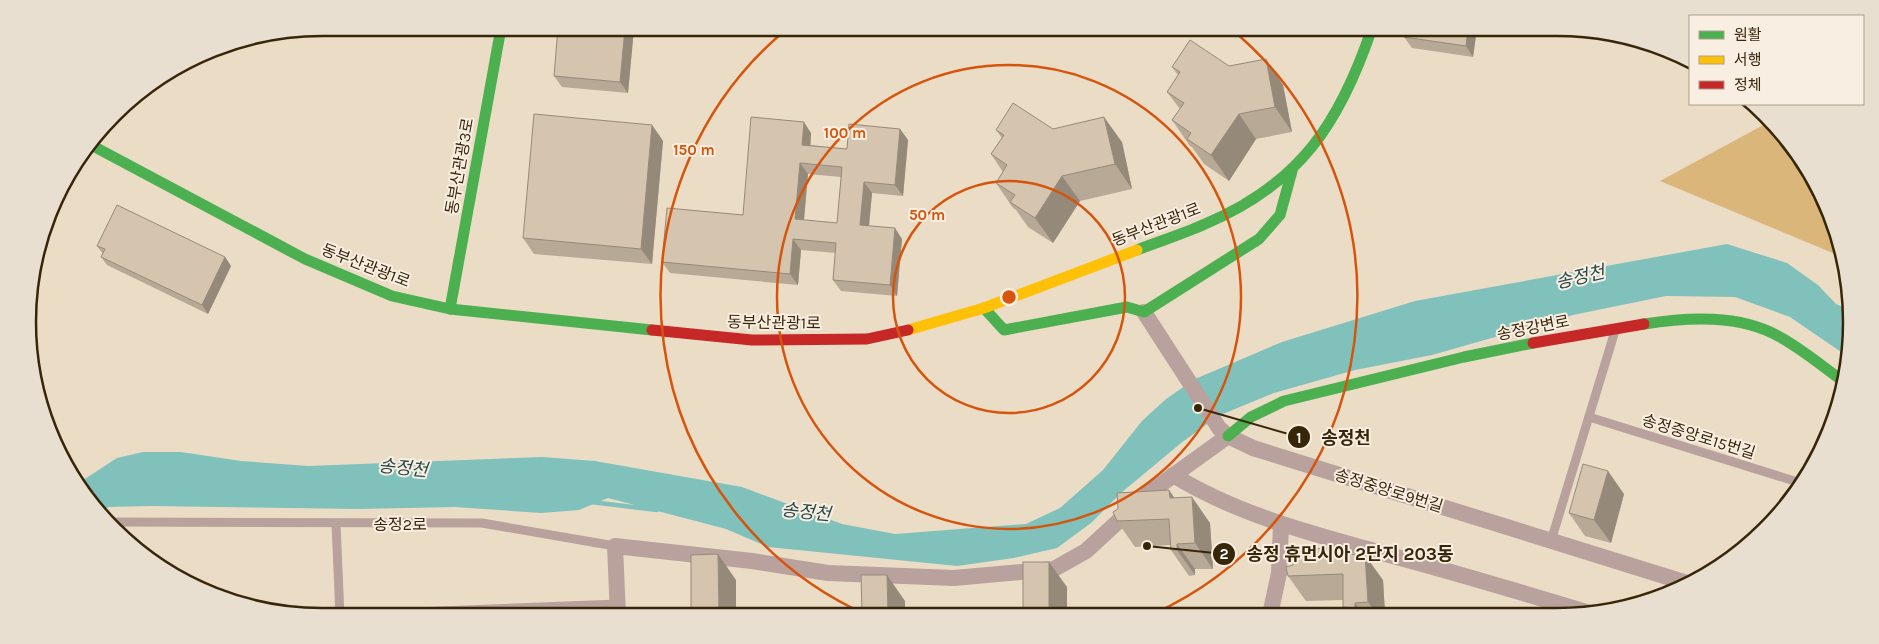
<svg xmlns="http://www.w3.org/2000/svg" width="1879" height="644" font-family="Karla,'Noto Sans KR',sans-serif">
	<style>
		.forest { fill: #dab67a }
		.water { fill: #80c1bc }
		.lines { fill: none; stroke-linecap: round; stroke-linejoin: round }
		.stream { stroke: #80c1bc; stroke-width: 4.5 }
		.lane { stroke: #b9a29d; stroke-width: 9 }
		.street { stroke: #b9a29d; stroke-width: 16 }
		.fast { stroke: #4caf50; stroke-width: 11 }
		.slow { stroke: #ffc107; stroke-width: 11 }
		.jam { stroke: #c62828; stroke-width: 11 }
		.wall { fill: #b7a996; fill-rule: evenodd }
		.shaded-wall { fill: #958a7a }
		.building { fill: #d5c5ae; stroke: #958a7a; fill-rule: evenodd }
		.ring { fill: none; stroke: #d6540c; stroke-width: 2.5 }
		.labels { text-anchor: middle; stroke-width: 4; stroke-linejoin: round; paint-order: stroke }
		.street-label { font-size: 16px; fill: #382609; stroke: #f8efe2 }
		.water-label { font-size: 18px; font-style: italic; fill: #294849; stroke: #f8efe2 }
		.rim { fill: none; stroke: #382609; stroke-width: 2.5 }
		.centre { fill: #d6540c; stroke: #f8efe2; stroke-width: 2.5 }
		.ring-label { font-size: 15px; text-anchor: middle; font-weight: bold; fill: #d6540c; stroke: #f8efe2; stroke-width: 4; stroke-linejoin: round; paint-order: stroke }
		.leader { fill: none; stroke: #382609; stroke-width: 2 }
		.callout-dot { fill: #382609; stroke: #f8efe2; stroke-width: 2 }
		.mark-label { font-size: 15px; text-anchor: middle; font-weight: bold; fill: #fff }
		.callout-label { font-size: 18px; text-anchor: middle; font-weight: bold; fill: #382609; stroke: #f8efe2; stroke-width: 4; stroke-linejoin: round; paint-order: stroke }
	</style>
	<rect width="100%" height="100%" fill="#ebdcc6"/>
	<polygon class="forest" points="1767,123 1812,175 1840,256 1660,181"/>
	<polygon class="water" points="1727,244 1787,263 1818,285 1836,304 1847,309 1844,354 1790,317 1735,297 1666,296 1573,315 1432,355 1355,370 1274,393 1218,416 1181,443 1121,493 1091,523 1057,548 1014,558 957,566 768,547 726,529 608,498 579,510 541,513 455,507 358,509 150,506 109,507 102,510 77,484 117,458 143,452 181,452 241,461 308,466 542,457 595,461 742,487 842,524 895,534 1026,524 1060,508 1103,470 1142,421 1166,399 1195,379 1282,342 1415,301"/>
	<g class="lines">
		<polyline class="stream" points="591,502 657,510"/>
		<g class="lane">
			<polyline points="1589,417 1801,483"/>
			<polyline points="113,522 482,523 615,546"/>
			<polyline points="336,524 340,616"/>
			<polyline points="1551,541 1615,331"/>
			<polyline points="315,616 618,604"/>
		</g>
		<g class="street">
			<polyline points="1144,312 1219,428 1228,436 1253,448 1690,584"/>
			<path d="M1173,475c70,43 152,62 231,84 63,17 126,36 189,55"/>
			<polyline points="1270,615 1279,573 1281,525"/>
			<polyline points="618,616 615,546 752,561 828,573 954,578 1054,569 1086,551 1149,493 1228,436"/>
		</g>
		<g class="fast">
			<polyline points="93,146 305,259 392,296 450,309 652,330"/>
			<path d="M1137,250c23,-9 46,-16 68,-26 95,-40 135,-101 167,-196"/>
			<polyline points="984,308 1004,330 1127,307 1144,312 1259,239 1280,215 1292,171"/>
			<polyline points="450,309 501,28"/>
			<path d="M1644,324c44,-7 96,-10 136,13 22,12 42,29 63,44"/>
			<polyline points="1228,436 1251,417 1284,401 1464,357 1533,343"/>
		</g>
		<polyline class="slow" points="908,330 984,308 1137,250"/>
		<g class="jam">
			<polyline points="652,330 752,340 867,339 908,330"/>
			<polyline points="1533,343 1644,324"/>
		</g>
	</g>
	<g class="wall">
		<polygon points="634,28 628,93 562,87 554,76"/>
		<polygon points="1405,28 1477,28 1473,57 1412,48 1404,37"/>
		<polygon points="1229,66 1283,85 1292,132 1256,139 1229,181 1204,164 1192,147 1190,146 1172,120 1180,109 1167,92 1178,75 1172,67"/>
		<polygon points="652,125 663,141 652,264 534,254 523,238"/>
		<path d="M900,129l8,11 -5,56 -31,-3 -3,33 33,13 -5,57 -56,-5 -8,-11 3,-27 -35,-3 -3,35 -128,-12 -8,-11 81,-47 68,-82 -1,12 37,4zM808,174l33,3 -4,46 -33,-3z"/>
		<polygon points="1053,129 1122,142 1132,189 1080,201 1053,243 1028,227 1016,210 1013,208 996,183 1003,172 991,154 1002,138 996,130"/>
		<polygon points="97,246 225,257 231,266 208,314 107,265 101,257 103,254"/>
		<polygon points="1624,494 1611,543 1585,536 1569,513"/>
		<polygon points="1174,498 1210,523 1213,569 1195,569 1195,575 1189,576 1171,550 1170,545 1135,547 1117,521"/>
		<polygon points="1338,547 1343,554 1383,580 1385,614 1347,614 1343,607 1343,600 1306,601 1288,576"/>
	</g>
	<g class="shaded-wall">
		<polygon points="625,28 634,28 628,93 620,82"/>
		<polygon points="1468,28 1477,28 1473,57 1466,46"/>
		<polygon points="1266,59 1283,85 1292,132 1275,107"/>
		<polygon points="1239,114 1256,139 1229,181 1211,155"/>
		<polygon points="1104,117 1122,142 1132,189 1115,164"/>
		<polygon points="804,122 811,133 810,156 802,145"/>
		<polygon points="652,125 663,141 652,264 641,249"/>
		<polygon points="900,129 908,140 903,196 895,185"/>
		<polygon points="800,163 808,174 803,230 795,219"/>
		<polygon points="1062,176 1080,201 1053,243 1035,218"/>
		<polygon points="864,182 872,193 868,236 860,225"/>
		<polygon points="895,228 902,239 897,296 890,285"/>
		<polygon points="793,239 801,250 798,285 790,274"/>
		<polygon points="225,257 231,266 208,314 202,305"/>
		<polygon points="1608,471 1624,494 1611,543 1594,520"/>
		<polygon points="1169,490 1187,516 1170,498"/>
		<polygon points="1192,497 1210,523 1213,569 1195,543"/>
		<polygon points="1177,544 1195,569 1195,575 1177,550"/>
		<polygon points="1338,547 1356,572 1339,554"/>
		<polygon points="718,554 736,580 736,616 719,616"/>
		<polygon points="1365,555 1383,580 1385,614 1377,614 1368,602"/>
		<polygon points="1049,562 1067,587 1067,615 1049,615"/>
		<polygon points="887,575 905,601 905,615 888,615"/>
		<polygon points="1355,603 1363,614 1359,614 1355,608"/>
	</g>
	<g class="building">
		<polygon points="558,28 625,28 620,82 554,76"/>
		<polygon points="1405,28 1468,28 1466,46 1404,37"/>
		<polygon points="1190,40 1229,66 1266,59 1275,107 1239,114 1211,155 1187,139 1191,133 1172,120 1184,103 1167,92 1180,72 1172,67"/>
		<polygon points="1013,103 1053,129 1104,117 1115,164 1062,176 1035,218 1010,202 1015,195 996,183 1007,165 991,154 1004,135 996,130"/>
		<polygon points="534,114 652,125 641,249 523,238"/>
		<path d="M751,117l53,5 -2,23 45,4 2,-25 51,5 -5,56 -31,-3 -4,43 35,3 -5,57 -57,-5 3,-37 -43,-4 -3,35 -128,-12 5,-54 76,7zM800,163l42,4 -5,56 -42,-4z"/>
		<polygon points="117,205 225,257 202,305 101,257 105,249 97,246"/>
		<polygon points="1583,464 1608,471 1594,520 1569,513"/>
		<polygon points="1169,490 1170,498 1192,497 1195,543 1177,544 1177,550 1171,550 1169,519 1117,521 1113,512 1118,509 1117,493"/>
		<polygon points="1338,547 1339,554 1365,555 1368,602 1355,603 1355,608 1343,607 1343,574 1288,576 1286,567 1293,565 1289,551"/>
		<polygon points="718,554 719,616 691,616 691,555"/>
		<rect x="1023" y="562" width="26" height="53"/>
		<polygon points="861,575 887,575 888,615 862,615"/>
		<polygon points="1482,609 1508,612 1507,614 1482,614"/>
	</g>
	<g class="ring">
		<circle cx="1009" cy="297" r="116"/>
		<circle cx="1009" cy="297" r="232"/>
		<path d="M867 615A348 348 0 0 1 788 28M1230 28A348 348 0 0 1 1153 614"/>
	</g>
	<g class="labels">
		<g class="street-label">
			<text transform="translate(459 166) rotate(-80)" y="6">동부산관광3로</text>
			<text transform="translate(1156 224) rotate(-21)" y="6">동부산관광1로</text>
			<text transform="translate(366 265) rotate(21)" y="6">동부산관광1로</text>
			<text transform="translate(774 322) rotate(1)" y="6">동부산관광1로</text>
			<text transform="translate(1533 327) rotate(-11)" y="6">송정강변로</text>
			<text transform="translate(1699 436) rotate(17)" y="6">송정중앙로15번길</text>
			<text transform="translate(1389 490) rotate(17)" y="6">송정중앙로9번길</text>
			<text x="400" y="530">송정2로</text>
		</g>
		<g class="water-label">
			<text transform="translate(1580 277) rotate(-13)" y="6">송정천</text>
			<text transform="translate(403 468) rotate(6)" y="6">송정천</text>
			<text transform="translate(806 512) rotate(6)" y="6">송정천</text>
		</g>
	</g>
	<path d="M0 0H1879V644H0ZM322 36H1557A286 286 0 0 1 1843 322V322A286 286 0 0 1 1557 608H322A286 286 0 0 1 36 322V322A286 286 0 0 1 322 36Z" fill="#e9dfd1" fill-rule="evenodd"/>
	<path class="rim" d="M322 36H1557A286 286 0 0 1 1843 322V322A286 286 0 0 1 1557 608H322A286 286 0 0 1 36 322V322A286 286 0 0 1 322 36Z"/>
	<circle cx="1009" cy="297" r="8" class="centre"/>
	<g class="ring-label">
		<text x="845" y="138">100 m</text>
		<text x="694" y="155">150 m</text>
		<text x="927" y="220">50 m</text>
	</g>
	<path class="leader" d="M1198 408L1299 437M1147 546L1224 554"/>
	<g class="callout-dot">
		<circle cx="1198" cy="408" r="5"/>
		<circle cx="1147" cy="546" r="5"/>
		<circle cx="1299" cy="437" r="12"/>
		<circle cx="1224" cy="554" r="12"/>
	</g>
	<g class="mark-label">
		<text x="1299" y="443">1</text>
		<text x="1224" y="559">2</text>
	</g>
	<g class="callout-label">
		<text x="1346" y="444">송정천</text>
		<text x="1350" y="560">송정 휴먼시아 2단지 203동</text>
	</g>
	<rect x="1689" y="15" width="175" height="90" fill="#f8efe2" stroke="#ab9f8b"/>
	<rect x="1699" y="31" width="25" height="8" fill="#4caf50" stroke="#ab9f8b"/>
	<text x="1734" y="40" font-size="15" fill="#382609">원활</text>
	<rect x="1699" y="56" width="25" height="8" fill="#ffc107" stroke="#ab9f8b"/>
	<text x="1734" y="65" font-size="15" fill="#382609">서행</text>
	<rect x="1699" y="81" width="25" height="8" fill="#c62828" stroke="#ab9f8b"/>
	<text x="1734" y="90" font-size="15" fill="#382609">정체</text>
</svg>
